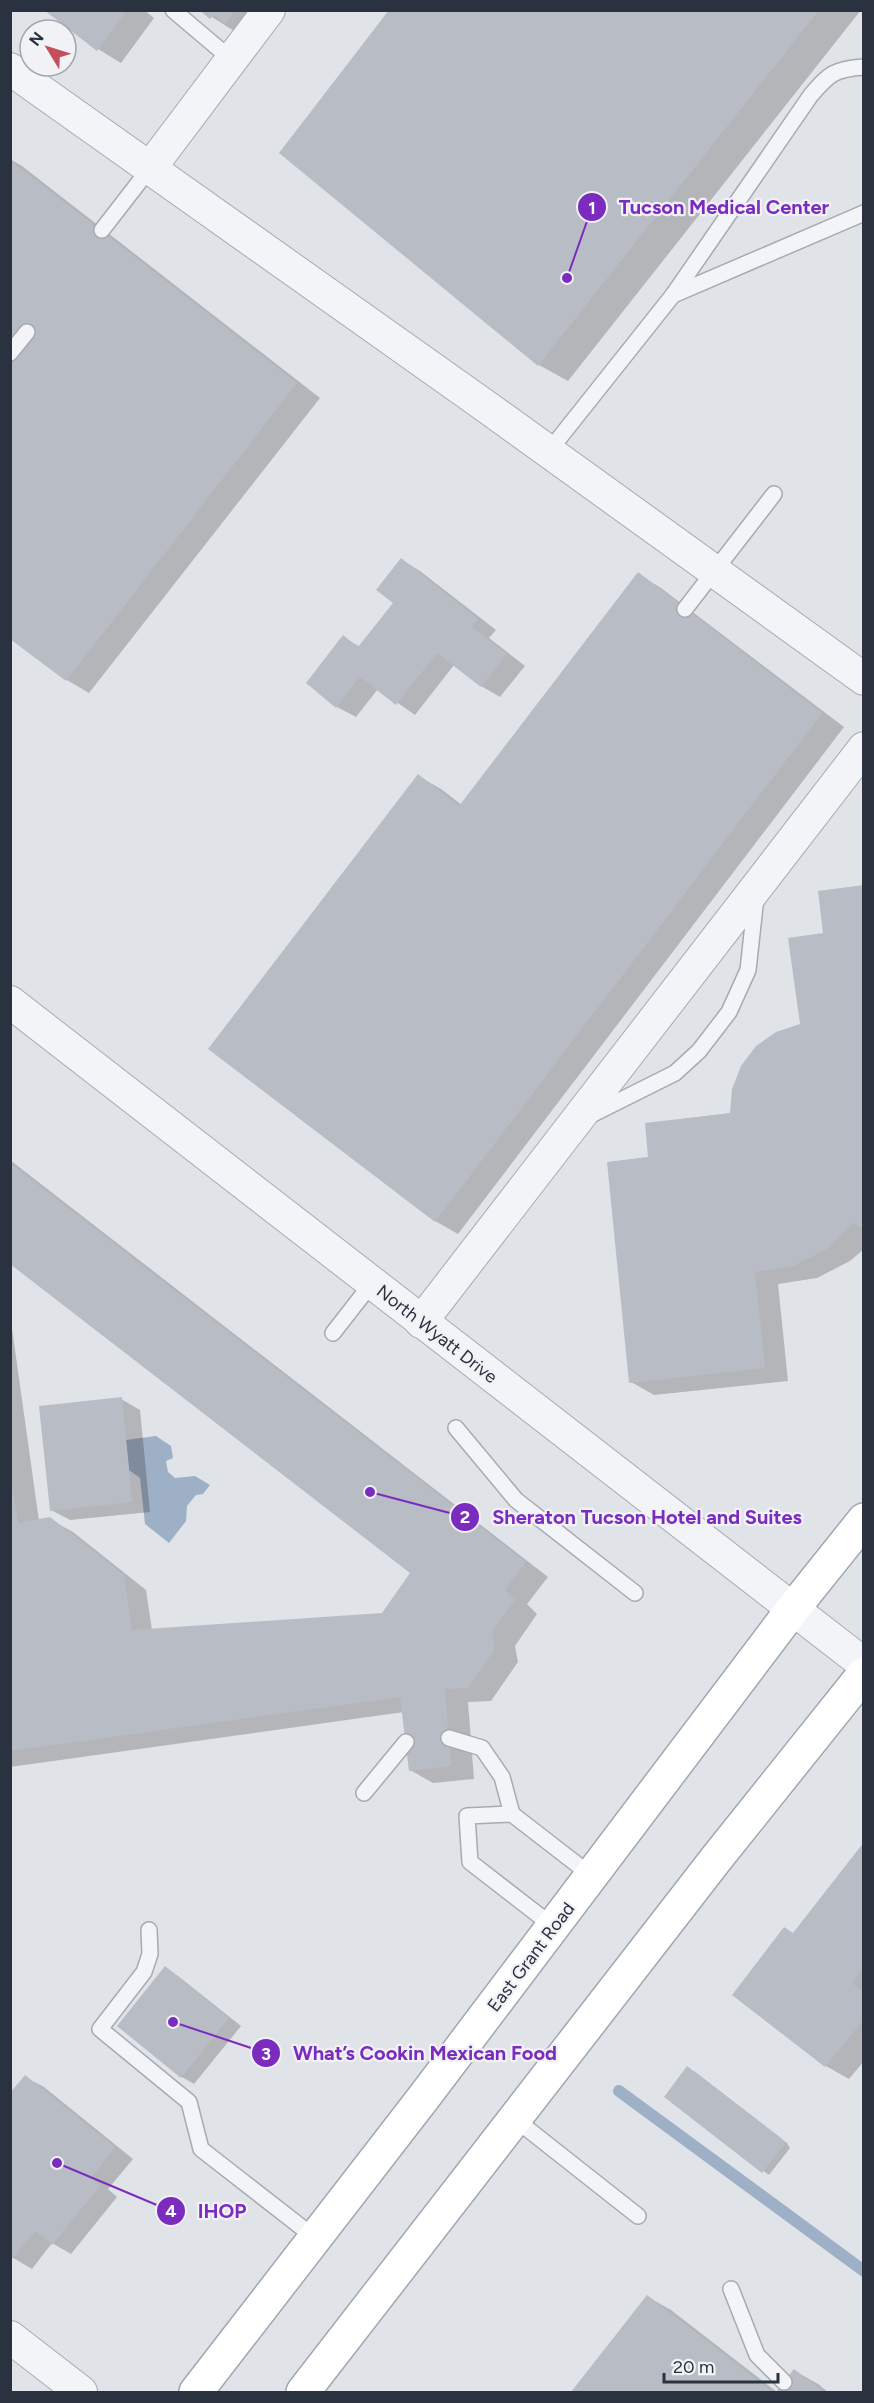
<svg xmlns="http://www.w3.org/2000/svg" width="874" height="2403" font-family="Figtree,sans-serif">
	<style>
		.water { fill: #9eb0c6 }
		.shadow { fill: #0003 }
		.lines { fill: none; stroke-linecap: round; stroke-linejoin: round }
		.stream { stroke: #9eb0c6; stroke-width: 12 }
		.building { fill: #b8bcc5 }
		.service-casing { stroke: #a6aab2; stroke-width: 18 }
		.minor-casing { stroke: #a6aab2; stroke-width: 34 }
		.primary-casing { stroke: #a0a7b3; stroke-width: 36 }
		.service { stroke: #f3f4f7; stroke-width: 15 }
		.minor { stroke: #f3f4f7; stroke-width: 32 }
		.primary { stroke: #fff; stroke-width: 33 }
		.labels { text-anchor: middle; stroke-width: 4.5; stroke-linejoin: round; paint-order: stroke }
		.street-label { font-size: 18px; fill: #2a313f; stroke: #f0f2f6 }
		.leader { fill: none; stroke: #7b2cbf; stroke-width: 2 }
		.callout-dot { fill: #7b2cbf; stroke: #f0f2f6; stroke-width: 2 }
		.mark-label { font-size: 18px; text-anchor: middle; font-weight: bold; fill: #fff }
		.callout-label { font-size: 20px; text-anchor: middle; font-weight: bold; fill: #7b2cbf; stroke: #f0f2f6; stroke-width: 4.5; stroke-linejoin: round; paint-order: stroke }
	</style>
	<rect width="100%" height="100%" fill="#e0e3e8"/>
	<polygon class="water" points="156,1436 171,1446 173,1458 166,1461 168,1472 175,1478 195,1476 210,1485 203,1494 196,1495 187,1506 186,1521 169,1543 145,1524 140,1478 129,1470 126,1440"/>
	<g class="shadow">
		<polygon points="46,10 144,10 154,18 121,63 98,49"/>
		<polygon points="201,10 268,10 234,31"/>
		<polygon points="391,10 861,10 568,381 539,365 281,153"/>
		<polygon points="10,159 22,166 320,398 89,693 67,680 10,636"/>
		<polygon points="402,560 420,571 496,630 489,638 525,666 500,697 481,686 454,665 415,715 378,689 356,717 337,707 343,637 360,647 395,602"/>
		<polygon points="638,574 661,588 844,727 458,1234 435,1221 418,776 441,789 462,805"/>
		<polygon points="864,886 864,1249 850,1261 817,1278 778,1284 788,1381 654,1395 631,1382 650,1159 731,1114 801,1025 825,935"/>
		<polygon points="10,1160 548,1577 527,1604 537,1614 515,1646 518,1662 491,1701 468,1702 474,1779 433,1783 410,1770 404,1712 10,1767 10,1314 39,1521 49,1519 73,1532 146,1590 152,1630 383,1615 412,1573 10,1262"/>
		<polygon points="121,1399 140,1410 150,1512 70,1520 51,1510"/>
		<polygon points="864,1844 864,2061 849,2079 826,2066 734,1995 794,1934"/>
		<polygon points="166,1968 178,1976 241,2026 194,2084 182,2077"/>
		<polygon points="694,2071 787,2143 790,2148 769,2175 666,2096"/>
		<polygon points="25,2077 44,2087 133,2159 108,2189 117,2197 71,2254 52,2243 32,2269 10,2256"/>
		<polygon points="648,2297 671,2310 777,2392 573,2392"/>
		<polygon points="795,2371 818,2384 828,2392 778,2392"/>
	</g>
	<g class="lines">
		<polyline class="stream" points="619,2091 864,2271"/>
	</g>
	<g class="building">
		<polygon points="44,10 127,10 97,51"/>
		<polygon points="199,10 235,10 225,24 214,15 210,19"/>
		<polygon points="389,10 819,10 538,366 279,153"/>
		<polygon points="10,160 297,383 66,681 10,639"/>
		<polygon points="401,558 478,619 472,627 507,654 481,687 437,653 396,705 360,677 336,708 306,683 343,635 358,647 393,603 376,590"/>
		<polygon points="638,572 822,713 435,1222 208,1049 418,774 459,806"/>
		<polygon points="864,885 864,1230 854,1223 827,1249 793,1266 755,1272 765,1368 629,1383 607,1162 648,1157 645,1123 730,1113 732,1089 741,1066 756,1046 776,1032 800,1024 788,938 823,933 818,891"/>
		<polygon points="10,1163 526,1562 505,1590 515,1600 492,1632 495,1649 468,1688 445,1689 451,1766 409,1771 400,1697 10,1751 10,1476 18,1523 50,1517 124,1575 132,1630 382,1613 410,1573 10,1264"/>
		<polygon points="122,1397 132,1502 50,1511 39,1406"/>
		<polygon points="864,1842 864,1968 852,1983 864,1992 864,2019 825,2067 732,1995 784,1927 793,1933"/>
		<polygon points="165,1966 229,2018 181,2078 117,2026"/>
		<polygon points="687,2066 781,2138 785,2144 762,2173 664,2097"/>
		<polygon points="25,2075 115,2147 91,2178 100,2186 52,2245 35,2231 12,2259 10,2258 10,2093"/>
		<polygon points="647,2295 773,2392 571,2392"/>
		<polygon points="794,2369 824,2392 776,2392"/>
	</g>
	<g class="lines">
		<defs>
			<g id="service">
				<polyline points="173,10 232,60"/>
				<polyline points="102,230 150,168"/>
				<path d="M673,295l138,-200c18,-21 23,-26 53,-28"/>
				<polyline points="10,353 27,332"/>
				<polyline points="549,451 673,295 864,213"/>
				<polyline points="685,609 774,494"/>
				<polyline points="589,1116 675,1073 699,1051 729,1012 748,970 756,897"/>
				<polyline points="333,1333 372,1283"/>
				<polyline points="456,1428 516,1500 635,1593"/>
				<polyline points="449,1738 482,1748 502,1777 512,1814"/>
				<polyline points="364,1793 406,1742"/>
				<polyline points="554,1927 470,1862 467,1816 512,1814 592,1876"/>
				<polyline points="149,1930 150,1954 144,1972 100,2029 189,2102 201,2149 314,2237"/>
				<polyline points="515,2119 638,2216"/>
				<polyline points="731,2289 757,2355 784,2382"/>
			</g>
			<g id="minor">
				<polyline points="10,69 484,405 864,679"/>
				<polyline points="150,168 269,10"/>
				<polyline points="10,1002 864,1664"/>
				<polyline points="421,1322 864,748"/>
				<polyline points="10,2337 81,2392"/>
			</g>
			<g id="primary">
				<polyline points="196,2392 424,2097 792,1610 864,1520"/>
				<polyline points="303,2392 716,1859 864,1674"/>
			</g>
		</defs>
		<use href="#service" class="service-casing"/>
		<use href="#minor" class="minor-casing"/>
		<use href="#primary" class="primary-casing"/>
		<use href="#service" class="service"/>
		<use href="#minor" class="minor"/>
		<use href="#primary" class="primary"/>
	</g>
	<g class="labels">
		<g class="street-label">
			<text transform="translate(437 1334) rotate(38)" y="6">North Wyatt Drive</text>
			<text transform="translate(531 1957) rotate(-53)" y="6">East Grant Road</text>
		</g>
	</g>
	<path class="leader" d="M567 278L592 207M370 1492L465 1517M173 2022L266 2053M57 2163L171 2211"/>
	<g class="callout-dot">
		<circle cx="567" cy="278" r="6"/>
		<circle cx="370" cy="1492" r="6"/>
		<circle cx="173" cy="2022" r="6"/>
		<circle cx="57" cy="2163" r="6"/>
		<circle cx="592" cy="207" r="15"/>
		<circle cx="465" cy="1517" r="15"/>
		<circle cx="266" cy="2053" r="15"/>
		<circle cx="171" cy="2211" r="15"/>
	</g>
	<g class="mark-label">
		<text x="592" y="214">1</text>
		<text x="465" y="1523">2</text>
		<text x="266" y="2060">3</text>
		<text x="171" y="2217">4</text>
	</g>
	<g class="callout-label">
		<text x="724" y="214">Tucson Medical Center</text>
		<text x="647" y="1524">Sheraton Tucson Hotel and Suites</text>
		<text x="425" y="2060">What’s Cookin Mexican Food</text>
		<text x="222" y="2218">IHOP</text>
	</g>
	<rect width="874" height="2403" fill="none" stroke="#2a313f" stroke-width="24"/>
	<g transform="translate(48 48) rotate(308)"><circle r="28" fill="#f0f2f6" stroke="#a1a5ad" stroke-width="1.5"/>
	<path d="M0-4.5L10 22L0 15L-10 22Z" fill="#c54d5c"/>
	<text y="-9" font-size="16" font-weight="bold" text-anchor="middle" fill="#2a313f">N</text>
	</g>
	<path d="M664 2373v9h114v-9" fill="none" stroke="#2a313f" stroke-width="3"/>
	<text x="673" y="2373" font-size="18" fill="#2a313f" stroke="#f0f2f6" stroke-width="4.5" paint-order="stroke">20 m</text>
</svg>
